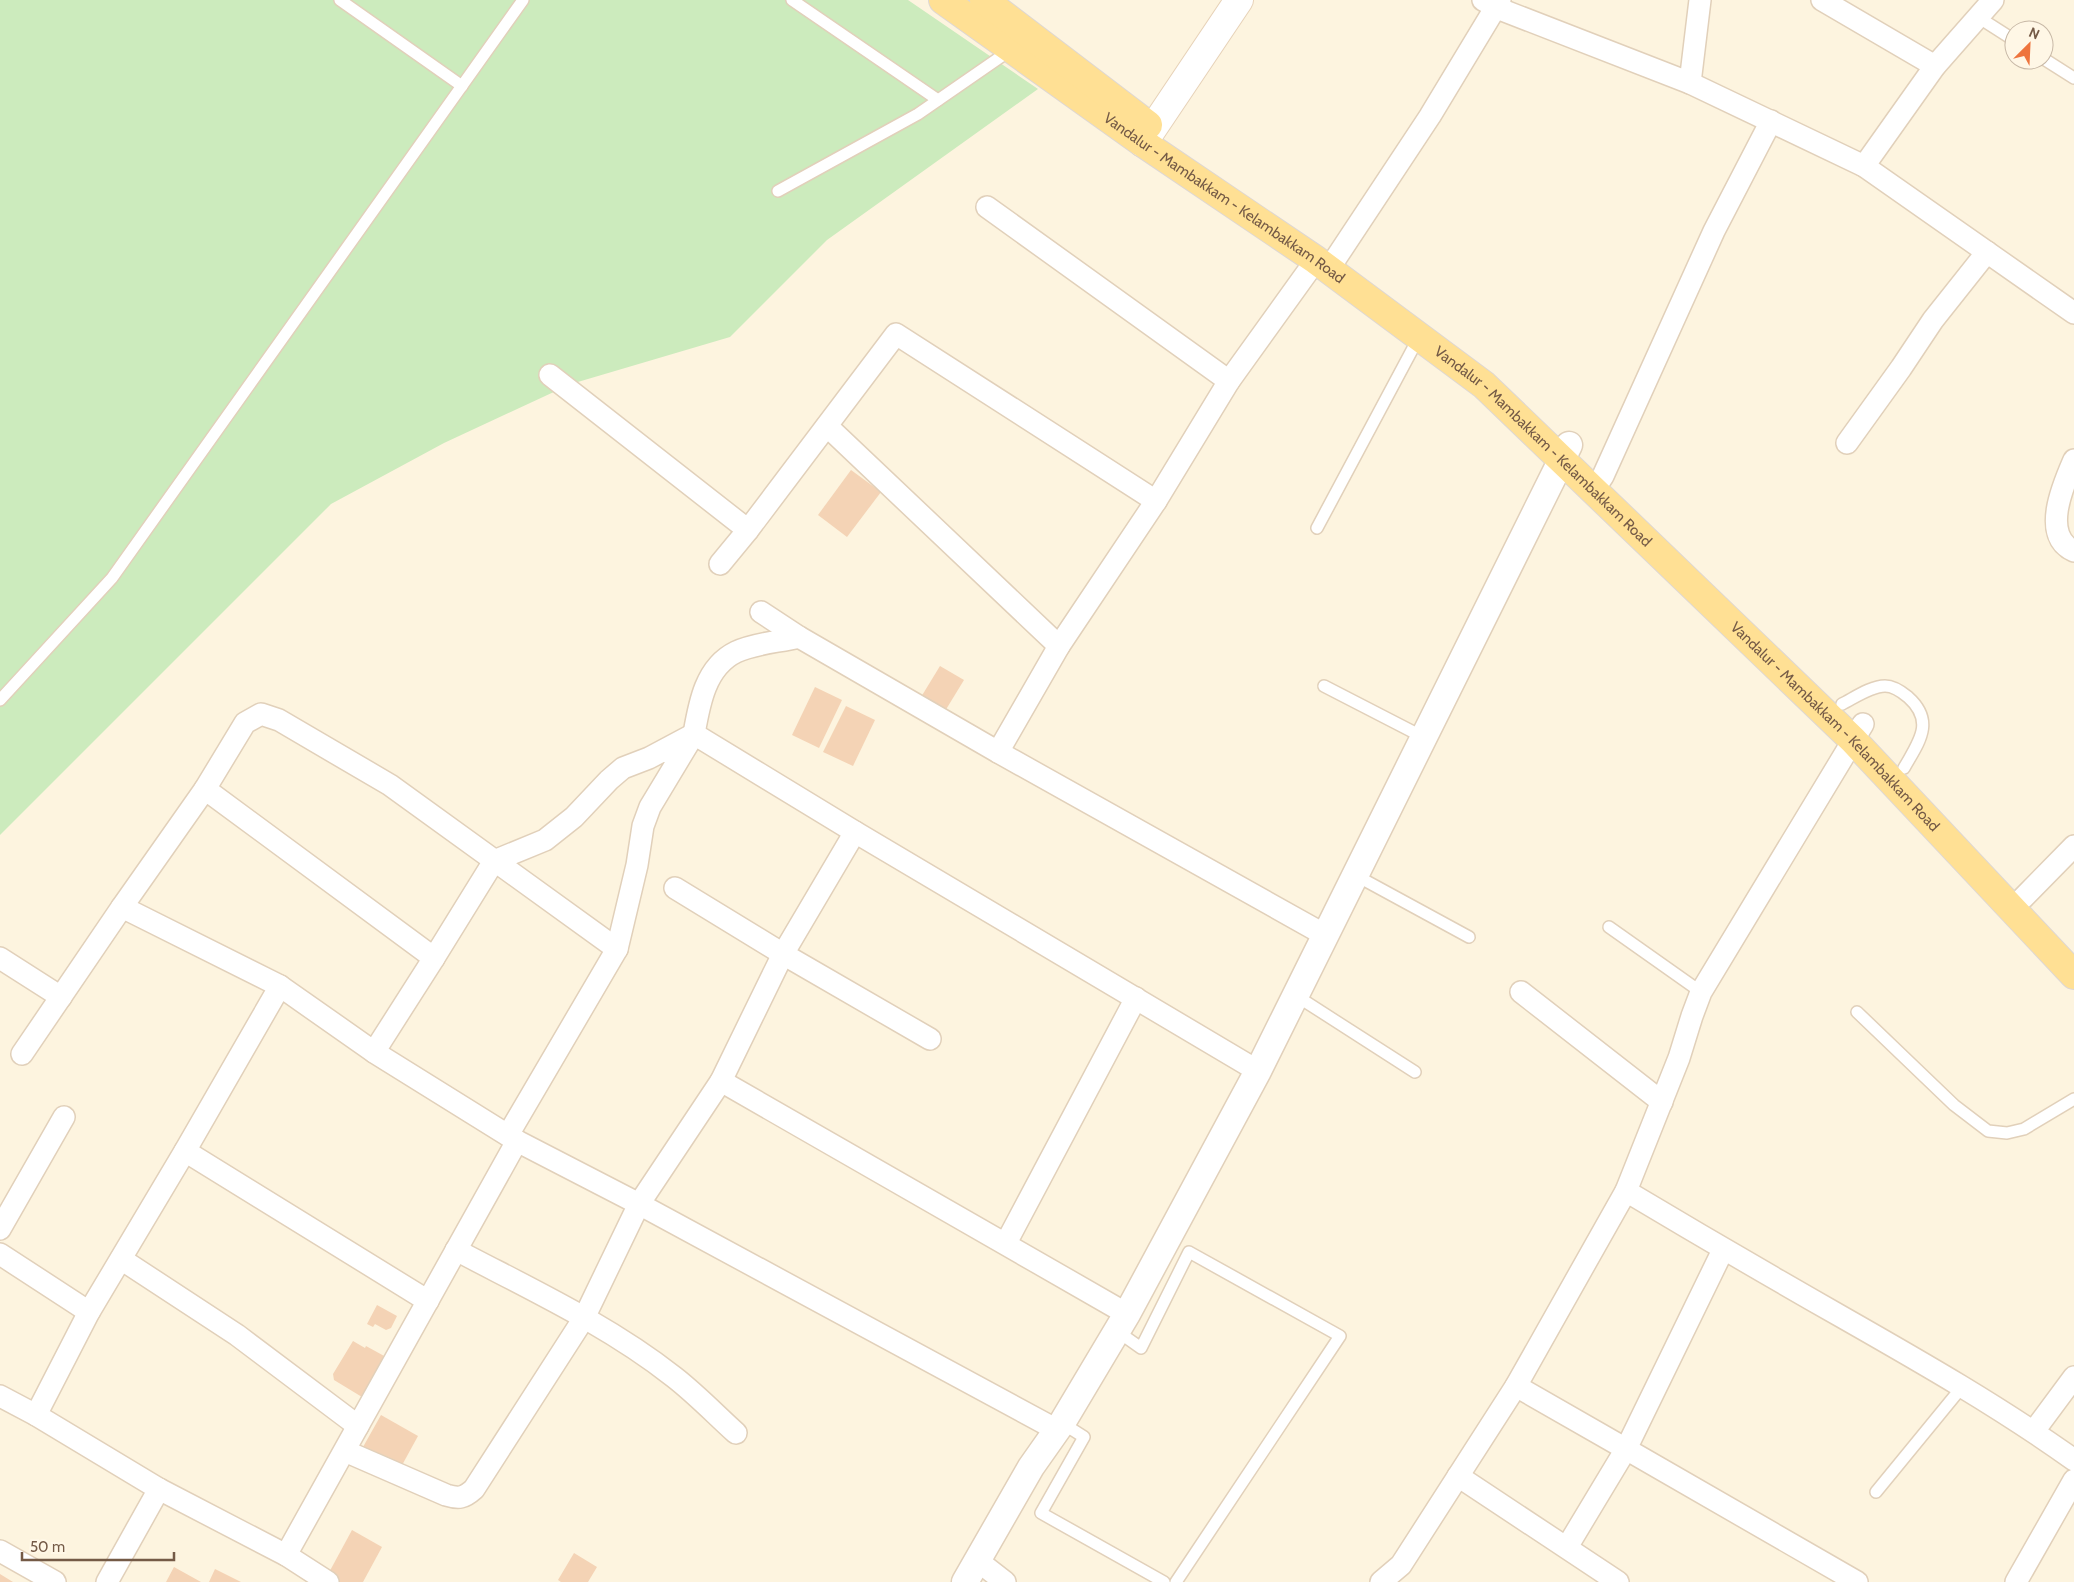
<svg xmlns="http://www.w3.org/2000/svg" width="2074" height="1582" font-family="Cabin,sans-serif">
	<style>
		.green { fill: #ccebbd }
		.building { fill: #f4d3b5 }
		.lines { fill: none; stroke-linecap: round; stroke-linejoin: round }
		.service-casing { stroke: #e1d0ba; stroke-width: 14 }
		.minor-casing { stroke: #e1d0ba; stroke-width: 24 }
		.tertiary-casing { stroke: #e1d0ba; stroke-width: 29 }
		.secondary-casing { stroke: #e7d2b8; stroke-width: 30 }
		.primary-casing { stroke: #ded7d3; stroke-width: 30 }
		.service { stroke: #fff; stroke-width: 11 }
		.minor { stroke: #fff; stroke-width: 21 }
		.tertiary { stroke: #fff; stroke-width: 26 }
		.secondary { stroke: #fff; stroke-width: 28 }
		.primary { stroke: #ffe094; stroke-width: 28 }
		.labels { text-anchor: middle; stroke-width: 4.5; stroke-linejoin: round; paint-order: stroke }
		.street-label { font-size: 15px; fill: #745a46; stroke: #fff7e6 }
	</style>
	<rect width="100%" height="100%" fill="#fdf4df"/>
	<polygon class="green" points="0,0 908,0 1038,89 827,240 730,337 571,384 444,443 331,504 0,835"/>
	<g class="building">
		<polygon points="851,470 881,492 847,537 818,515"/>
		<polygon points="940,666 964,680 942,716 918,702"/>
		<polygon points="815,687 842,700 819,748 792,735"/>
		<polygon points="846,706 875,720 853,766 823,752"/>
		<polygon points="377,1305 397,1316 391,1328 386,1330 375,1324 373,1327 367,1324"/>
		<polygon points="353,1341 365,1348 366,1346 386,1357 362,1397 334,1380 333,1374"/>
		<polygon points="381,1415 418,1436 401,1467 363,1447"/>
		<polygon points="352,1530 382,1547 363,1582 340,1582 326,1578"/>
		<polygon points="574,1553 597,1567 588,1582 561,1582 558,1580"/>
		<polygon points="174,1567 201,1582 166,1582"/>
		<polygon points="215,1569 241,1582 209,1582"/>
		<polygon points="0,1574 13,1582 0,1582"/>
	</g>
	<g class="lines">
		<defs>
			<g id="service">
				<polyline points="340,0 462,86"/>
				<polyline points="792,0 938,100"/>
				<polyline points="1978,17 2014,40"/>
				<polyline points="2044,59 2074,78"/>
				<polyline points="778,191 918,114 1012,49"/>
				<polyline points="1317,528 1419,337"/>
				<polyline points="1324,686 1423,737"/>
				<polyline points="0,700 112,578 523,0"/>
				<path d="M1842,704c12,-6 29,-18 43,-18 9,0 17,6 23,11 28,25 10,46 -4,71"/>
				<polyline points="1355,875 1469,937"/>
				<polyline points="1609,927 1701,992"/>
				<polyline points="1295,995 1415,1072"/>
				<polyline points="1857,1012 1954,1105 1988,1131 2007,1133 2024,1129 2074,1099"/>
				<polyline points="1117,1331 1141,1348 1189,1252 1340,1336 1176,1582"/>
				<polyline points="1062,1423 1084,1437 1041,1513 1164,1582"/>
				<polyline points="1876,1492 1962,1387"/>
			</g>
			<g id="minor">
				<polyline points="1483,0 1497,8 1690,83 1864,166 2074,313"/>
				<polyline points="1822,0 1935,66"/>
				<polyline points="1690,83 1700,0"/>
				<polyline points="1864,166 1935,66 1993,0"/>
				<polyline points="987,207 1229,381"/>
				<polyline points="1336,258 1430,116 1500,0"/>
				<polyline points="550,375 748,530 896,334 1156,501"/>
				<polyline points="827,426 1059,646"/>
				<polyline points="1847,443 1901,368 1933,320 1987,252"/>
				<path d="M2074,460c-10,23 -34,76 0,91"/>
				<polyline points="1593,491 1603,476 1714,231 1771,121"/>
				<polyline points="720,564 748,530"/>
				<polyline points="761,612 799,637 998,752 1059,646 1156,501 1229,381 1316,260"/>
				<path d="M799,637c-20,5 -44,6 -63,15 -31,15 -37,53 -42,82l161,98 403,239"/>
				<polyline points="998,752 1325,935"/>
				<polyline points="205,789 245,723 261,714 279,720 390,785 617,949"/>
				<polyline points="675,888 783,954 930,1039"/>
				<polyline points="2023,898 2074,846"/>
				<polyline points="0,958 61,997"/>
				<polyline points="280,986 122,907 205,789 434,958 494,861 545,840 574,817 609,780 623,768 649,758 694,734 650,807 643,826 637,865 617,949 508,1135"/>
				<polyline points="1521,992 1662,1102"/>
				<polyline points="374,1052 434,958"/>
				<polyline points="22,1054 122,907"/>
				<polyline points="721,1081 1127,1314"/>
				<polyline points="185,1151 428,1301"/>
				<path d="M1626,1191c72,43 144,85 216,126 79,45 158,90 232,143"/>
				<polyline points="0,1229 64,1117"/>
				<polyline points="1006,1243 1136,998"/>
				<path d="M456,1250c74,39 152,75 218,127 22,17 42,38 62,56"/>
				<polyline points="1723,1250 1626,1449 1857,1582"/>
				<polyline points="0,1254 89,1312"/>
				<polyline points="121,1259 237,1335 358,1426"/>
				<polyline points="1516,1386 1626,1449 1567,1547"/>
				<polyline points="0,1396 36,1415"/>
				<polyline points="2034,1431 2074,1377"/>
				<path d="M345,1451l101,44c13,4 18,3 28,-6l110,-171 55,-114 82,-123 62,-127 72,-122"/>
				<polyline points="1458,1476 1618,1582"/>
				<polyline points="0,1551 55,1582"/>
				<polyline points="286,1555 159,1489 36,1415 89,1312 185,1151 280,986 374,1052 517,1141"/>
				<polyline points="978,1561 1005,1582"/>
				<polyline points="107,1582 159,1489"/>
				<polyline points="328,1582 286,1555 517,1141 639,1204 1057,1430"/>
				<polyline points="1381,1582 1401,1565 1516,1386 1626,1191 1679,1058 1692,1016 1701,992 1863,724"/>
				<polyline points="2016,1582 2074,1480"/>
			</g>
			<polyline id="tertiary" points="965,1582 1031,1467 1062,1423 1127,1314 1258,1071 1569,445"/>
			<polyline id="secondary" points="1143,143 1239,0"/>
			<g id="primary">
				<path id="s1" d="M943,0l200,143 173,117 168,125 369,355 221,235"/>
				<polyline points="984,0 1148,125"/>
			</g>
		</defs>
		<use href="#service" class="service-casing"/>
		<use href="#minor" class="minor-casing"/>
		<use href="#tertiary" class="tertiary-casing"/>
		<use href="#secondary" class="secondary-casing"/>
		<use href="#primary" class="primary-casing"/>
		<use href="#service" class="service"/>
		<use href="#minor" class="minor"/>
		<use href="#tertiary" class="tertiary"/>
		<use href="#secondary" class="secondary"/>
		<use href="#primary" class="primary"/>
	</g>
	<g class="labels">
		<g class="street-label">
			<text dy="5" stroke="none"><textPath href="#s1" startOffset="344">Vandalur - Mambakkam - Kelambakkam Road</textPath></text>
			<text dy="5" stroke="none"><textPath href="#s1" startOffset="749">Vandalur - Mambakkam - Kelambakkam Road</textPath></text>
			<text dy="5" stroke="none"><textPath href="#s1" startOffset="1154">Vandalur - Mambakkam - Kelambakkam Road</textPath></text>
		</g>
	</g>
	<g transform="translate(2029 45) rotate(24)"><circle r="24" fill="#fff7e6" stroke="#c7b8a6"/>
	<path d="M0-4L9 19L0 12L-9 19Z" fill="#ee743d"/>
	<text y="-8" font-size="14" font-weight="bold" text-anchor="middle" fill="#745a46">N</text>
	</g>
	<path d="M22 1552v8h152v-8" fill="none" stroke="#745a46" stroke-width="2.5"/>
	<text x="30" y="1552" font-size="15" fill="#745a46" stroke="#fff7e6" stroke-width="4" paint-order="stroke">50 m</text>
</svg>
